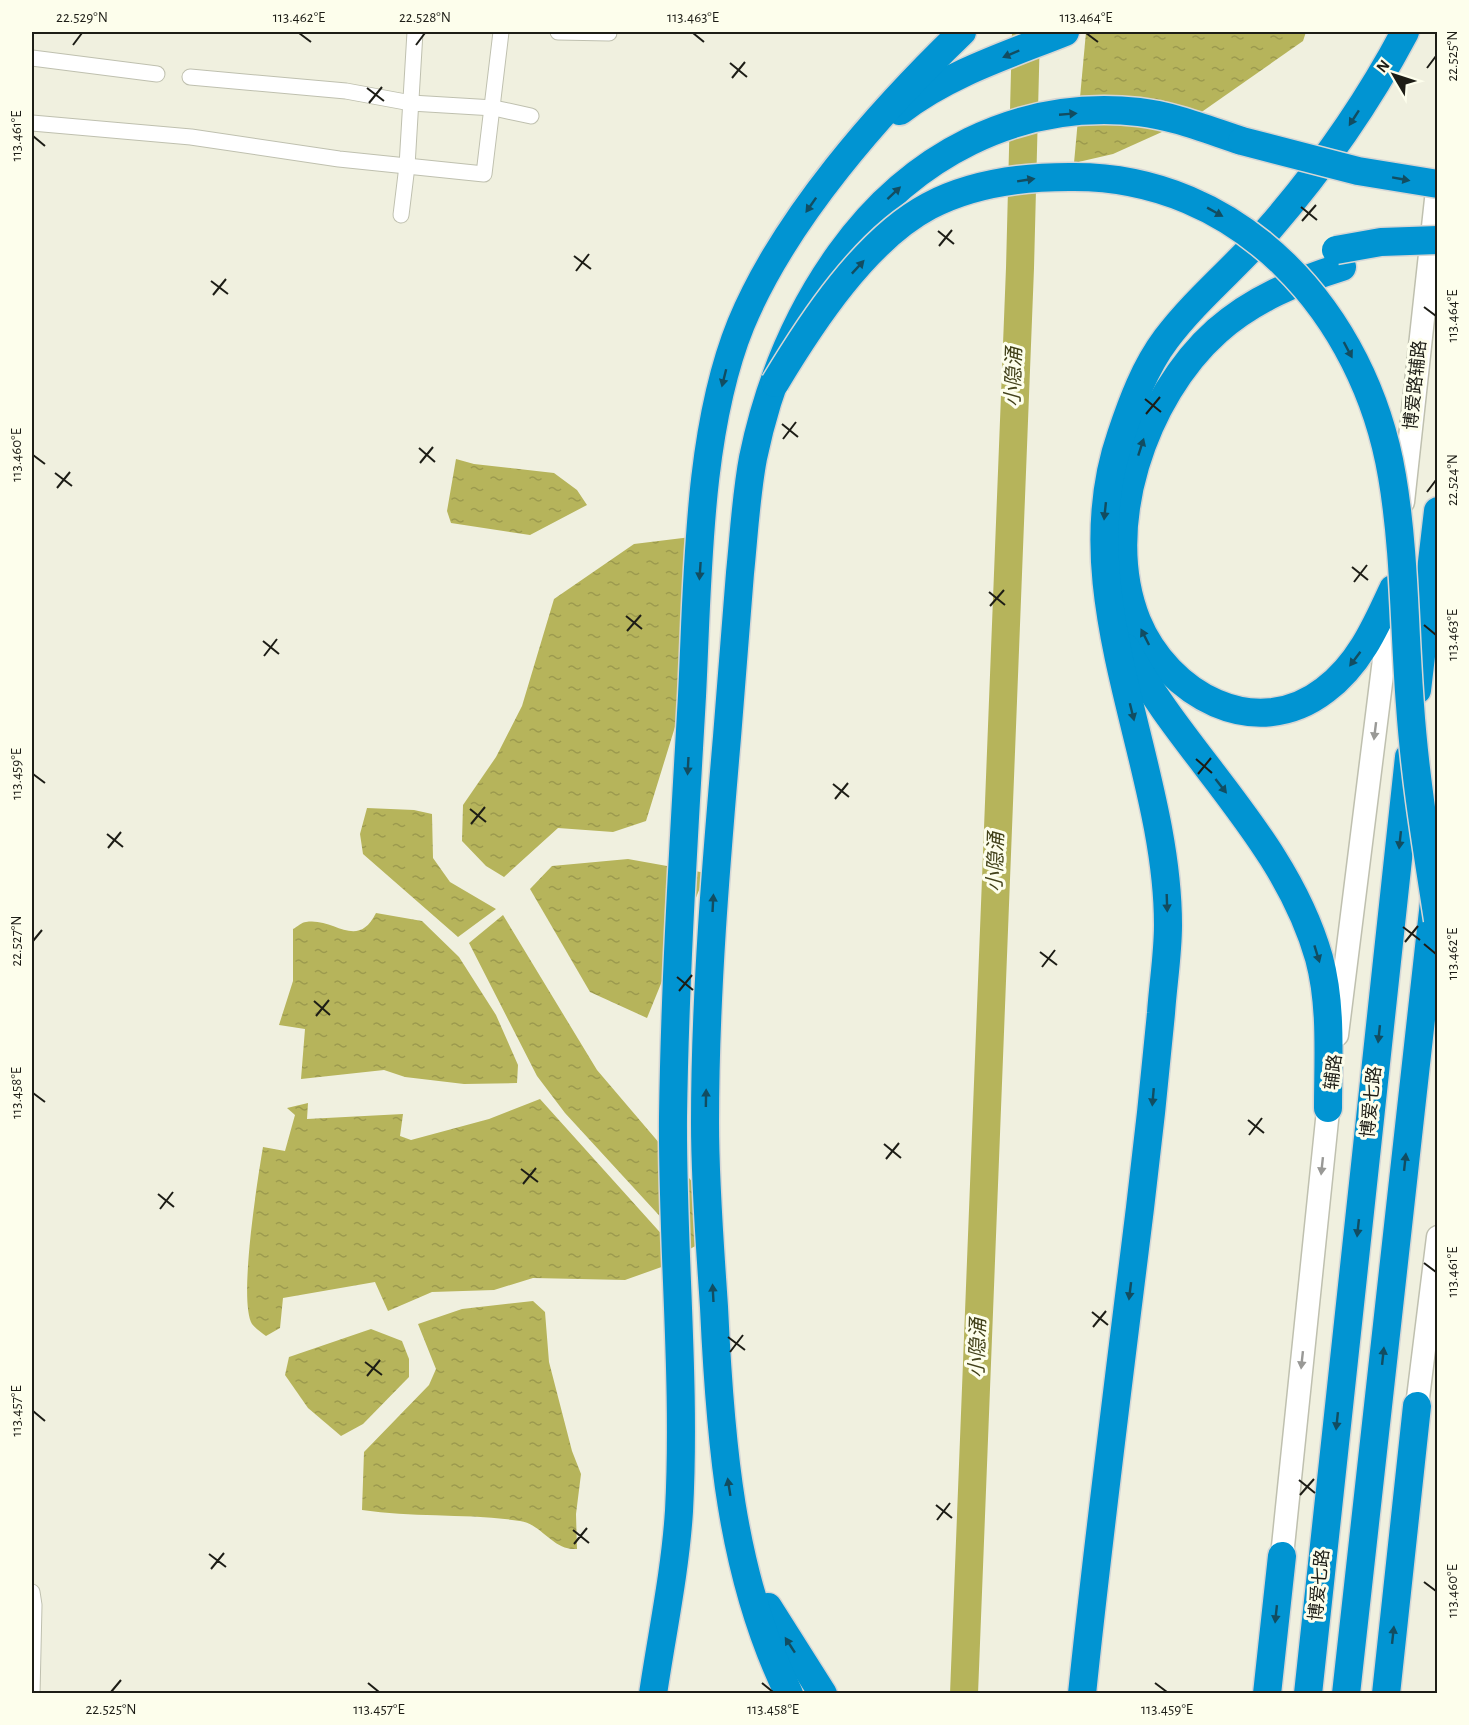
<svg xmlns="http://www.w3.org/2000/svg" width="1469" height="1725" font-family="'Alegreya Sans','Noto Sans SC',sans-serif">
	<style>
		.water { fill: url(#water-ripples) }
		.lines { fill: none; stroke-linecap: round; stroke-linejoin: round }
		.river { stroke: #b6b45b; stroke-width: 28 }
		.street-casing { stroke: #bfc0af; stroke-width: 17 }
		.secondary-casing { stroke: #bfc0af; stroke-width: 25 }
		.highway-casing { stroke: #d6d6d5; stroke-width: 31 }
		.street { stroke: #fff; stroke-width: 15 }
		.secondary { stroke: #fff; stroke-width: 22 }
		.highway { stroke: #0194d2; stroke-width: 28 }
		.highway-bridge-casing { stroke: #d6d6d5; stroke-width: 31; stroke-linecap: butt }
		.highway-bridge { stroke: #0194d2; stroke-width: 28 }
		.oneway { fill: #124d61 }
		.oneway2 { fill: #999996 }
		.ticks { fill: none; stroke: #1d1d16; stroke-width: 2 }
		.labels { text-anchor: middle; stroke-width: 6; stroke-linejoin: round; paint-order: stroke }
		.street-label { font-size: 18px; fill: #1d1d16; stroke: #fdfeec }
		.water-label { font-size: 20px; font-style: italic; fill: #42411a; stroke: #fdfeec }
		.neatline { fill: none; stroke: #1d1d16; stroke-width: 2 }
		.ticks-label { font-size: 15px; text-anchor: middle; fill: #1d1d16 }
	</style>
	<defs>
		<pattern id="water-ripples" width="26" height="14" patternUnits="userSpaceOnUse" patternTransform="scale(1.5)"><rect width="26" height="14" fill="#b6b45b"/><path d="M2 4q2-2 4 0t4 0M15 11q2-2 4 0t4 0" fill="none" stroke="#9c9a4e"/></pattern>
	</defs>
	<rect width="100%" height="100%" fill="#f0f0df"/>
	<g class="water">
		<polygon points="1086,32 1306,32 1303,41 1193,118 1113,154 1074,163"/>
		<polygon points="456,459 474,464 554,473 577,490 587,505 530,535 451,523 447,511"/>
		<polygon points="691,537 691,675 646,821 613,832 558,828 504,877 486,866 462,841 463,805 496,757 522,706 554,599 634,544"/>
		<polygon points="367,808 414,810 432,814 433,858 450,882 496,909 458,937 363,854 360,834"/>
		<polygon points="628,859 706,873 647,1018 590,992 530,889 552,866"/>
		<path d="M376,913l46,8 37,36 37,58 22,50 -1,18 -53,1 -59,-7 -21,-7 -83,9 4,-50 -26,-4 14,-44v-52c4,-2 9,-7 13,-7 28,-5 51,29 70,-9z"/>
		<polygon points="503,915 597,1070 718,1212 724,1230 690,1249 565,1113 537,1076 469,943"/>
		<path d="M540,1099l144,160 -59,21 -92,-2 -39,12 -62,2 -44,19 -13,-29 -92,16 -3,30 -14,8c-4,-3 -11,-8 -14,-12 -14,-23 6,-147 11,-177l22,4 10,-36 -8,-7 21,-5 -1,16 96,-5 -3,22 11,4 78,-21z"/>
		<path d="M533,1301l12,11 4,50 23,89 9,23 -5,40 1,35c-24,2 -35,-25 -57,-28 -52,-8 -106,-3 -158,-11l2,-58 65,-67 7,-16 -18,-45 44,-15z"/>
		<polygon points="371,1329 402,1341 409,1359 409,1377 363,1424 341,1436 308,1408 285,1375 289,1357"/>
	</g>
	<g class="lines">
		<polyline class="river" points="964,1694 1020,268 1026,32"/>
		<defs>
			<g id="street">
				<polyline points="558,32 609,33"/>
				<polyline points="32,58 157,74"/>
				<polyline points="190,77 346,91 411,103 494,108 531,116"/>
				<polyline points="32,123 191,137 339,159 484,174 501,32"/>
				<polyline points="401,215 407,166 415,32"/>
				<polyline points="32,1592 34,1605 32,1694"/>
			</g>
			<g id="secondary">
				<polyline points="1403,502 1438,181"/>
				<polyline points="1337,1035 1391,603"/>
				<polyline points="1417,1406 1438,1237"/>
				<polyline points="1282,1556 1330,1091"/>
			</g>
			<g id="highway">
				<path d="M900,111c47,-37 110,-57 165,-79"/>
				<path d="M1342,267c-45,14 -89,32 -125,64 -73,65 -118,196 -80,290 30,73 118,123 188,69 34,-25 51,-64 68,-101"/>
				<path d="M1126,648c57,107 159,190 193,310 13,48 9,100 9,150"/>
				<polyline points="1417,690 1438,511"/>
				<polyline points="768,1607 823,1694"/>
				<path d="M653,1694c9,-61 22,-121 26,-183 7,-131 -7,-263 -6,-394 2,-141 11,-281 19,-421 6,-117 5,-264 49,-372 44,-106 139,-213 221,-292"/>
				<path d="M789,1694c-59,-120 -69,-256 -75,-387 -4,-61 -9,-122 -9,-184 0,-129 11,-258 22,-386 4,-55 9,-109 13,-164 4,-39 6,-78 13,-115 15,-73 44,-144 87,-204 70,-98 177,-155 299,-142 35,4 69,18 103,29"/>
				<path d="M1082,1694c17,-163 38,-324 58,-486 8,-65 15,-130 21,-195 2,-29 7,-59 7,-88 0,-163 -103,-329 -47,-490 11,-33 24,-68 45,-96 30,-40 70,-72 103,-110 53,-61 99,-127 136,-197"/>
				<polyline points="1267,1694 1282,1556"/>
				<polyline points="1308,1694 1409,757"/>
				<polyline points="1346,1694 1435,893"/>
				<polyline points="1386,1694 1417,1406"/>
			</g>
		</defs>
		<use href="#street" class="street-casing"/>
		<use href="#secondary" class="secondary-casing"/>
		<use href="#highway" class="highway-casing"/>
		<use href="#street" class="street"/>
		<use href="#secondary" class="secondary"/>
		<use href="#highway" class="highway"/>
		<defs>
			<g id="highway-bridge">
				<polyline points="1242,141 1358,171 1438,184"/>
				<polyline points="1336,250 1381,242 1438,240"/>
				<path d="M775,383c36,-60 90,-143 154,-177 42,-22 93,-29 140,-29 172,-3 296,138 323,299 13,76 12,153 18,229 5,73 17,144 28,215"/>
			</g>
		</defs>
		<use href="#highway-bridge" class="highway-bridge-casing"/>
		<use href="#highway-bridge" class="highway-bridge"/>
	</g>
	<defs><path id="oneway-solid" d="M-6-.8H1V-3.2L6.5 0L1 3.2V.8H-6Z" transform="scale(1.5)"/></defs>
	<g class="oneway">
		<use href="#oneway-solid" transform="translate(1011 54) rotate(157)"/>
		<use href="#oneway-solid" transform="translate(1068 114) rotate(-5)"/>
		<use href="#oneway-solid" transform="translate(1354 118) rotate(123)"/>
		<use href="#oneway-solid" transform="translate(1401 179) rotate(10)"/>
		<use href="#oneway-solid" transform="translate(1026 180) rotate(-9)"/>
		<use href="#oneway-solid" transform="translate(894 193) rotate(-43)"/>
		<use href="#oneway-solid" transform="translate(811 205) rotate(125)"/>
		<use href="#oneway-solid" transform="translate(1215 212) rotate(29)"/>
		<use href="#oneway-solid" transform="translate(858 267) rotate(-47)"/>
		<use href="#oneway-solid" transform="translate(1348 350) rotate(62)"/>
		<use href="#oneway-solid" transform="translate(724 378) rotate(104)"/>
		<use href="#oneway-solid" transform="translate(1141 447) rotate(-72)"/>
		<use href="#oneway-solid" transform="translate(1105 511) rotate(96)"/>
		<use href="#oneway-solid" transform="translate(700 571) rotate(94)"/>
		<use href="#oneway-solid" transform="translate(1145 637) rotate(-117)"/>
		<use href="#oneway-solid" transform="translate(1355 659) rotate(127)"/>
		<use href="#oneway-solid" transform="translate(1132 712) rotate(76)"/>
		<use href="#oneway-solid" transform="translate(688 766) rotate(93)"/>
		<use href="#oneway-solid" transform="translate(1221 786) rotate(52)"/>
		<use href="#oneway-solid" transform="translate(1400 840) rotate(96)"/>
		<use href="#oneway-solid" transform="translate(713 903) rotate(-87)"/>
		<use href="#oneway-solid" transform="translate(1167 903) rotate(88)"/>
		<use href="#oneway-solid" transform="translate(1317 954) rotate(73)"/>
		<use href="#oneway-solid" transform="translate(1379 1034) rotate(96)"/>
		<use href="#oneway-solid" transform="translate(1153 1097) rotate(95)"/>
		<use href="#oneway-solid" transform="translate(706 1098) rotate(-89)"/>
		<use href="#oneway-solid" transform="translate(1405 1162) rotate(-84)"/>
		<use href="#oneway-solid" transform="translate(1358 1228) rotate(96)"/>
		<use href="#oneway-solid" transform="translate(1130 1291) rotate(97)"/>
		<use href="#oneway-solid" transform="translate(713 1293) rotate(-93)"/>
		<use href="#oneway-solid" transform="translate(1383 1356) rotate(-84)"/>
		<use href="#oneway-solid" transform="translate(1337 1421) rotate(96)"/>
		<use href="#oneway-solid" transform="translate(729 1487) rotate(-99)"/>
		<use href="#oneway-solid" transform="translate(1276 1614) rotate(96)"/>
		<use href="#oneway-solid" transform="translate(1393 1635) rotate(-84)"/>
		<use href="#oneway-solid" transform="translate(790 1645) rotate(-123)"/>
	</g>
	<g class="oneway2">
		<use href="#oneway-solid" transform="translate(1375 731) rotate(97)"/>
		<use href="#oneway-solid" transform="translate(1322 1166) rotate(96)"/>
		<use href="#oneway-solid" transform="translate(1302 1360) rotate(96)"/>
	</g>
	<path class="ticks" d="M299,33l12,9M693,33l11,9M1086,33l12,9M73,45l9,-12M416,45l9,-12M730,63l17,14M1427,68l9,-12M732,78l13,-16M367,88l17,13M369,103l13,-16M33,136l12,10M1301,207l16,13M1302,221l14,-16M938,231l16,13M939,246l13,-16M574,256l17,13M576,271l13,-17M211,281l17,13M213,295l13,-16M1424,307l12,9M1145,399l16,13M1146,414l14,-17M782,424l16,13M783,439l13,-17M419,448l16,14M33,455l12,9M420,463l13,-16M55,473l17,13M57,488l13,-16M1427,492l9,-12M1352,567l16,13M1354,582l13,-17M989,592l16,13M990,606l14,-16M626,616l16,13M1424,625l12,10M627,631l14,-16M263,641l16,13M264,656l13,-17M1196,759l16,14M33,774l12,9M1198,774l13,-16M833,784l16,13M835,799l13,-16M470,809l16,13M471,824l14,-17M107,834l16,13M108,848l13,-16M1403,927l17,13M33,941l9,-11M1405,942l13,-16M1424,944l12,10M1040,952l17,13M1042,967l13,-17M677,977l16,13M679,991l13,-16M314,1001l16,14M316,1016l13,-16M33,1093l12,9M1248,1120l16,13M1249,1135l13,-17M884,1144l17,14M886,1159l13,-16M521,1169l17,13M523,1184l13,-16M158,1194l16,13M160,1209l13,-17M1424,1263l12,9M1092,1312l16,13M1093,1327l13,-16M728,1337l17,13M730,1352l13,-17M365,1362l17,13M367,1376l13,-16M33,1411l12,10M1299,1480l16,13M1300,1495l14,-16M936,1505l16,13M937,1520l13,-17M573,1530l16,13M574,1544l13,-16M209,1554l17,13M211,1569l13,-16M1424,1582l12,9M368,1683l11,9M762,1683l11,9M1155,1683l12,9M111,1692l10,-12"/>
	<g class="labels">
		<g class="street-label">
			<text transform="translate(1415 385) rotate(-84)" y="6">博爱路辅路</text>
			<text transform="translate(1333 1072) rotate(-83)" y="6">辅路</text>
			<text transform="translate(1371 1102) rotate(-84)" y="6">博爱七路</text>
			<text transform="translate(1319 1585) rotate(-84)" y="6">博爱七路</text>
		</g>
		<g class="water-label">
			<text transform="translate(1013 377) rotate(-88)" y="7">小隐涌</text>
			<text transform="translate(995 862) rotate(-88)" y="7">小隐涌</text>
			<text transform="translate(977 1348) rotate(-88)" y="7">小隐涌</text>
		</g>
	</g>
	<rect width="1469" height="1725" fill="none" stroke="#fdfeec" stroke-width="66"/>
	<g transform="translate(1394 75) rotate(309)" stroke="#fdfeec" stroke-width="4.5" paint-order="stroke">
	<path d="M0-4.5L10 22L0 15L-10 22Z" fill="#1d1d16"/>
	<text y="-9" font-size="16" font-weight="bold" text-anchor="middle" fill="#1d1d16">N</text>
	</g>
	<rect x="33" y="33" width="1403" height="1659" class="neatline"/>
	<g class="ticks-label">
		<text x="82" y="22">22.529°N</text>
		<text x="299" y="22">113.462°E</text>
		<text x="425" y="22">22.528°N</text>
		<text x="693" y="22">113.463°E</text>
		<text x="1086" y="22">113.464°E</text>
		<text transform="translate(1452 56) rotate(-90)" y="5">22.525°N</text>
		<text transform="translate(16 136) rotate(-90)" y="5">113.461°E</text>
		<text transform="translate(1452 316) rotate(-90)" y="5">113.464°E</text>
		<text transform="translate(16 455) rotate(-90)" y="5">113.460°E</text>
		<text transform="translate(1452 480) rotate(-90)" y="5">22.524°N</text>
		<text transform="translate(1452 635) rotate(-90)" y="5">113.463°E</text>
		<text transform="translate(16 774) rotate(-90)" y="5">113.459°E</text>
		<text transform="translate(16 941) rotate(-90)" y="5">22.527°N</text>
		<text transform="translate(1452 954) rotate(-90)" y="5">113.462°E</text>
		<text transform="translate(16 1093) rotate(-90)" y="5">113.458°E</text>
		<text transform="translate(1452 1272) rotate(-90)" y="5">113.461°E</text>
		<text transform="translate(16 1411) rotate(-90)" y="5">113.457°E</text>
		<text transform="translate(1452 1591) rotate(-90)" y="5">113.460°E</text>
		<text x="111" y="1714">22.525°N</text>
		<text x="379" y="1714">113.457°E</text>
		<text x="773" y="1714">113.458°E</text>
		<text x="1167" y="1714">113.459°E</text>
	</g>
</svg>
